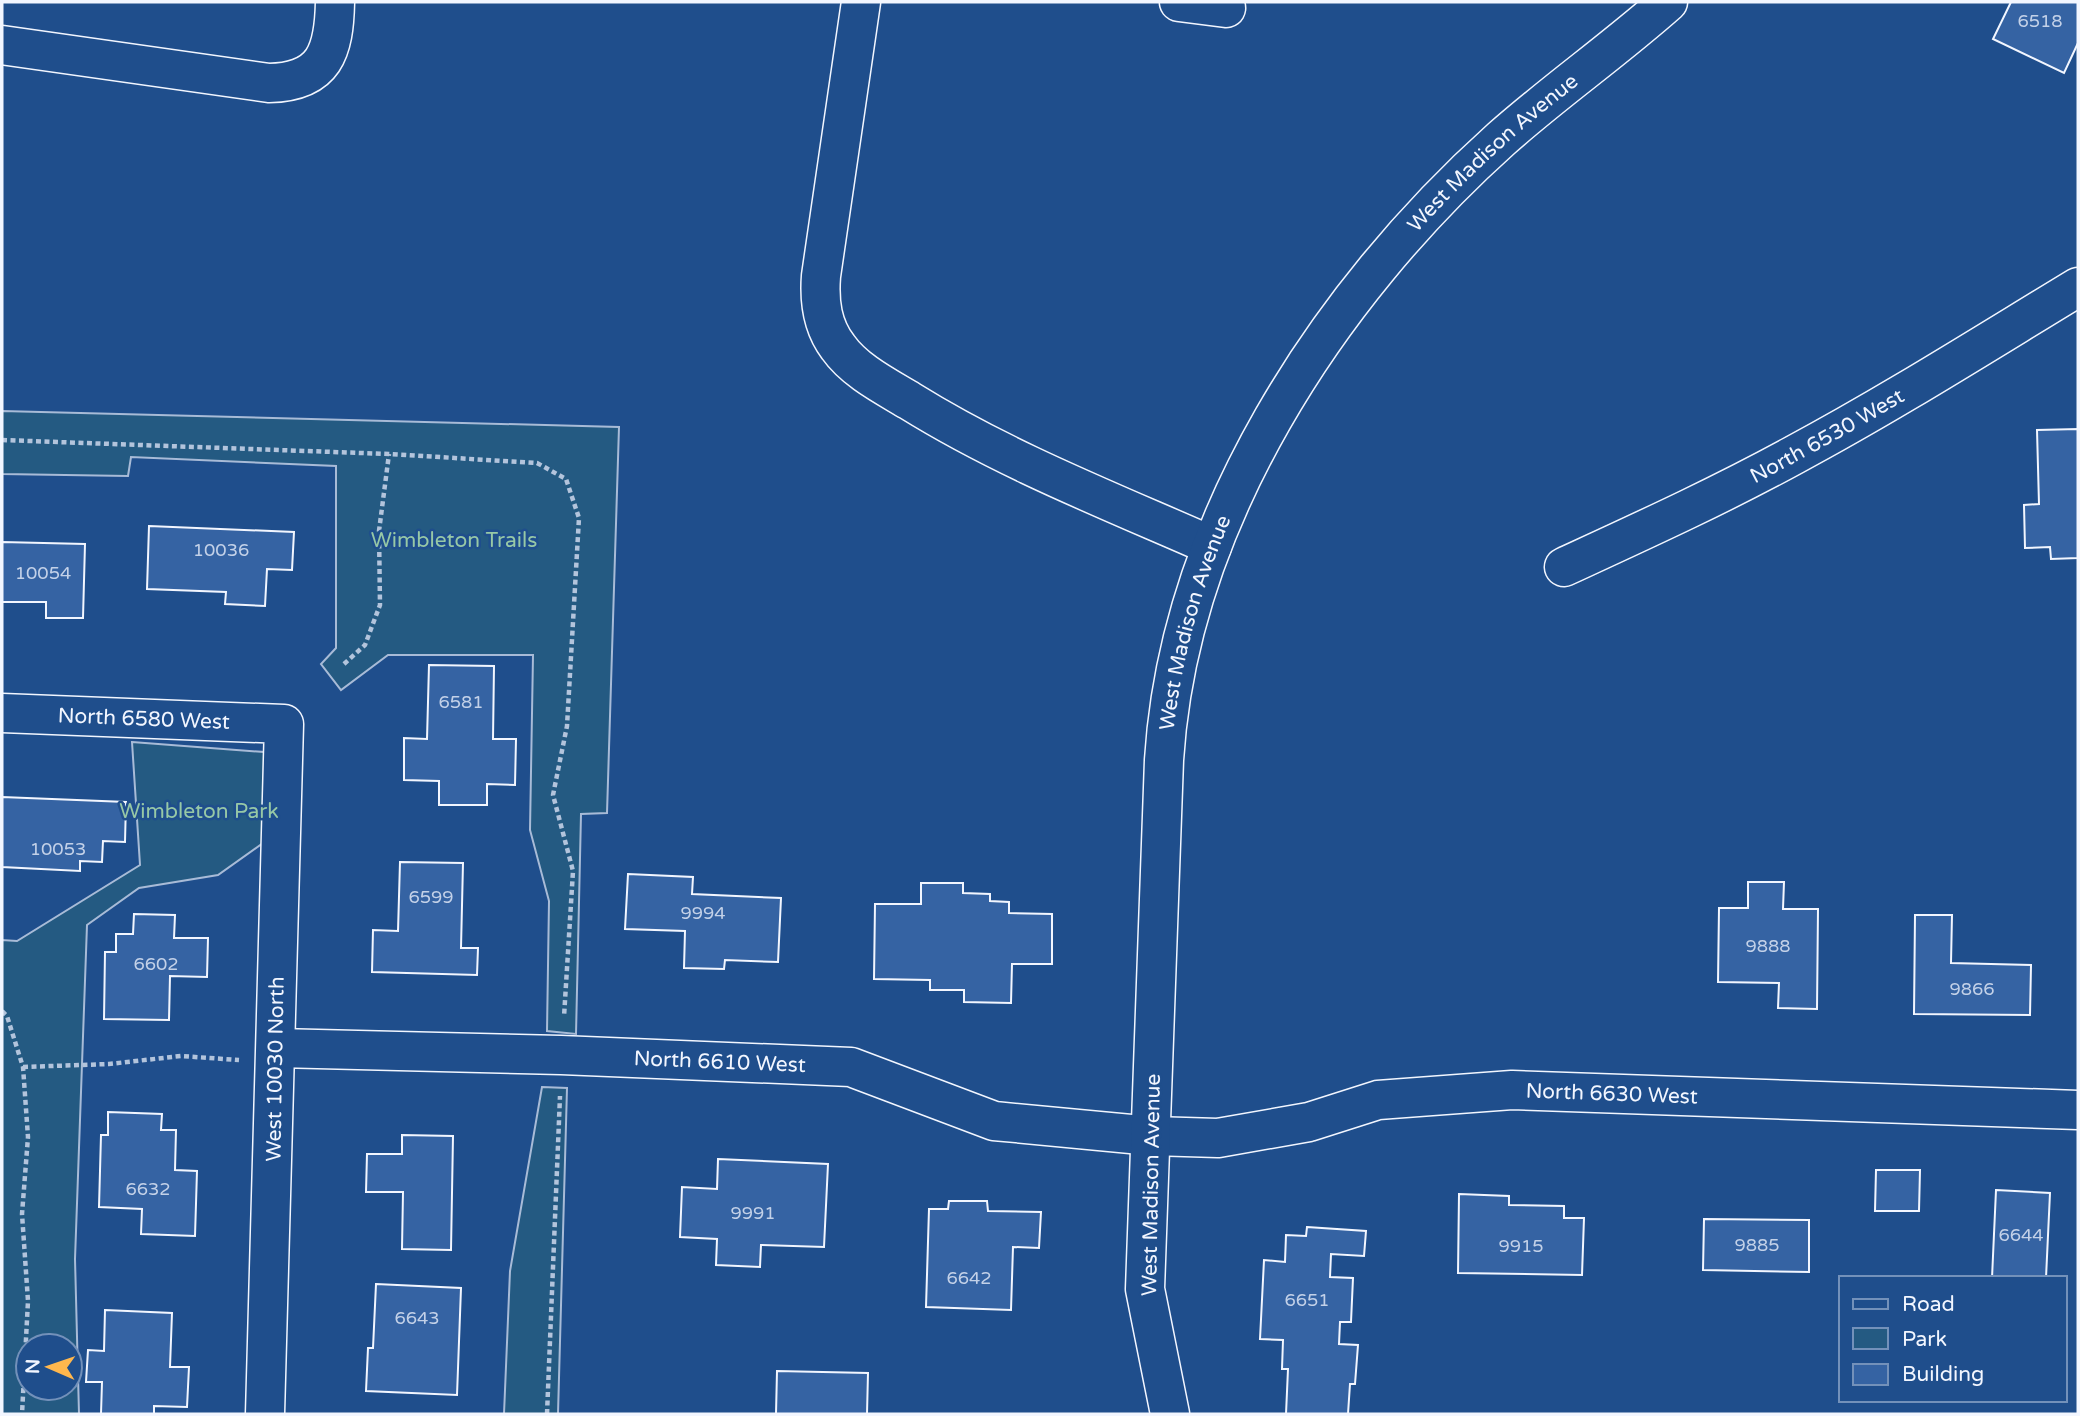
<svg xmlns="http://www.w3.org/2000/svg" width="2080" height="1416" font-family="'Varela Round',sans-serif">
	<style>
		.green { fill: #245a82; stroke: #a8bbd7; stroke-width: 2; fill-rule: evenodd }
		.building { fill: #3563a3; stroke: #f2f6ff; stroke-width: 2 }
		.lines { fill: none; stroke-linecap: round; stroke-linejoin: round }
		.minor-casing { stroke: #f2f6ff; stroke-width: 41 }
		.path { stroke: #b3c4dc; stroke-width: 4.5; stroke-dasharray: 5 3.5; stroke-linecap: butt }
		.minor { stroke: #1f4e8c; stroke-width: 38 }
		.labels { text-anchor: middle; stroke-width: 5; stroke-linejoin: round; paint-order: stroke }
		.number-label { font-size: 18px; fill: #c3d1e8 }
		.street-label { font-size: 21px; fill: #f2f6ff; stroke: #1f4e8c }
		.park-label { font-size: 21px; fill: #97c8a6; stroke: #1f4e8c }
	</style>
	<rect width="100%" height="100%" fill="#1f4e8c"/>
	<g class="green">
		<polygon points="2,411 619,427 607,813 581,814 576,1034 547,1031 549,901 530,830 533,655 388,655 341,690 321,664 336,648 336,466 131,457 128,476 2,474"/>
		<path d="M132,742l132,10 -1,91 -45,32 -79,13 -52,37 -12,334 4,155h-77v-474l15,1 123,-76zM28,1346h42v42h-42z"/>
		<polygon points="542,1087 567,1088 558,1414 504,1414 510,1271"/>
	</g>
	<g class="building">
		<polygon points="2011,2 2078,2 2078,43 2064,73 1993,39"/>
		<polygon points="2078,429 2078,558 2051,559 2050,547 2025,548 2024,505 2039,504 2037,430"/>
		<polygon points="149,526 294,532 292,570 267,569 265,606 225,604 226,592 147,589"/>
		<polygon points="2,542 85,544 83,618 46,618 46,602 2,602"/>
		<polygon points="429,665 494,666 493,739 516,739 515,785 487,784 487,805 439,805 439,781 404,780 404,738 427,739"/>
		<polygon points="2,797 126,802 125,842 103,841 102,862 80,861 80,871 2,867"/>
		<polygon points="400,862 463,863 461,948 478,948 477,975 372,972 373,930 398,931"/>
		<polygon points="628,874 693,877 692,894 781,898 778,962 725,960 724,969 684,968 685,931 625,929"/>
		<polygon points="1748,882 1784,882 1783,909 1818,909 1817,1009 1778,1008 1779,983 1718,982 1719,908 1748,908"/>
		<polygon points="921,883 963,883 963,893 990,894 990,901 1009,902 1009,913 1052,914 1052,964 1012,964 1011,1003 964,1002 964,990 930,990 930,980 874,979 875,904 921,904"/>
		<polygon points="134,914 175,915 174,938 208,938 207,977 170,976 169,1020 104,1019 105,952 116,952 116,934 133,934"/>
		<polygon points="1915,915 1952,915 1951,963 2031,965 2030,1015 1914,1014"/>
		<polygon points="108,1112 162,1114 161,1130 176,1130 175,1170 197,1171 195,1236 141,1234 142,1209 99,1207 101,1135 108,1135"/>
		<polygon points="402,1135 453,1136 451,1250 402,1249 403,1192 366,1192 367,1154 402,1154"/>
		<polygon points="718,1159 828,1164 824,1247 761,1245 760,1267 716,1265 717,1239 680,1237 682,1187 717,1189"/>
		<polygon points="1876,1170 1920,1170 1919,1211 1875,1211"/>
		<polygon points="1996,1190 2050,1193 2046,1278 1992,1278"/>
		<polygon points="1459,1194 1509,1196 1509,1205 1564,1206 1564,1218 1584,1218 1582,1275 1458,1273"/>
		<polygon points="949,1201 987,1201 988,1211 1041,1212 1039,1248 1013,1247 1011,1310 926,1307 929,1209 948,1209"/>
		<polygon points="1704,1219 1809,1220 1809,1272 1703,1270"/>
		<polygon points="1307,1227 1366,1231 1364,1256 1331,1254 1330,1277 1353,1278 1351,1322 1340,1322 1339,1344 1358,1345 1355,1384 1350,1384 1348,1414 1286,1414 1288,1369 1282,1369 1283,1340 1260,1339 1264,1260 1285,1262 1286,1235 1306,1236"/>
		<polygon points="376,1284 461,1288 457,1395 366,1391 368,1348 373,1348"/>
		<polygon points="105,1310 172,1313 170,1367 189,1367 187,1407 154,1406 154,1414 101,1414 102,1382 86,1382 88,1350 104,1351"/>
		<polygon points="777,1371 868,1373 867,1414 776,1414"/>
	</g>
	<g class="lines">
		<defs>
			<g id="minor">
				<path d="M861,2l-40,274c-2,26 1,50 17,71 17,24 47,39 72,54 95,59 200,100 302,145"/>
				<polyline points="1179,2 1226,8"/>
				<path d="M2,45l267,38c56,-1 65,-32 66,-81"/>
				<path id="s1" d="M1564,567c78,-36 155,-71 230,-112 97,-52 190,-111 284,-168"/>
				<path id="s2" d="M2,713l282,11 -19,690"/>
				<path id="s3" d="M277,1048l284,7 290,12 143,54 158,15 66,2 91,-16 69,-22 134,-10 566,20"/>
				<path id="s4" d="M1170,1414l-25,-125 19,-529c15,-238 163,-465 337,-621 54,-48 113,-89 167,-137"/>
			</g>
		</defs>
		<use href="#minor" class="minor-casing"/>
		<g class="path">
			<polyline points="2,440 389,454 537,463 566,479 579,518 567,726 553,795 573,871 564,1017"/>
			<polyline points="344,664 365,645 380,605 379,531 389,454"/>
			<polyline points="2,1011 7,1016 23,1067 28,1137 22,1214 28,1301 22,1414"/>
			<polyline points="23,1067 109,1064 181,1056 239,1060"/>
			<polyline points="547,1414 560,1096"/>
		</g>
		<use href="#minor" class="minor"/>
	</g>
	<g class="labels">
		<g class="number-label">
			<text x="2040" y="27">6518</text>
			<text x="221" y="556">10036</text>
			<text x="43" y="579">10054</text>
			<text x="461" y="708">6581</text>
			<text x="58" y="855">10053</text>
			<text x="431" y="903">6599</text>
			<text x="703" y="919">9994</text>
			<text x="1768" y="952">9888</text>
			<text x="156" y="970">6602</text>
			<text x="1972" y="995">9866</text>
			<text x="148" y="1195">6632</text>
			<text x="753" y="1219">9991</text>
			<text x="2021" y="1241">6644</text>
			<text x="1757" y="1251">9885</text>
			<text x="1521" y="1252">9915</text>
			<text x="969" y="1284">6642</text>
			<text x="1307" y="1306">6651</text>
			<text x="417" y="1324">6643</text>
		</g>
		<g class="street-label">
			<text dy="7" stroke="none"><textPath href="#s4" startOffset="1365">West Madison Avenue</textPath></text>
			<text dy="7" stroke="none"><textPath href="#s1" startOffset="294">North 6530 West</textPath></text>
			<text dy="7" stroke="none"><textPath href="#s4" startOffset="798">West Madison Avenue</textPath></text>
			<text dy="7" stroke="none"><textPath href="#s2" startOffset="142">North 6580 West</textPath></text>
			<text dy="7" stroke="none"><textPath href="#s3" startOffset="443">North 6610 West</textPath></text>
			<text transform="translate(275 1069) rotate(-89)" y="7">West 10030 North</text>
			<text dy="7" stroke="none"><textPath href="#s3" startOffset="1351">North 6630 West</textPath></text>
			<text transform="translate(1151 1185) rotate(-89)" y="7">West Madison Avenue</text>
		</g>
		<g class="park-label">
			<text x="454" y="547">Wimbleton Trails</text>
			<text x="199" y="818">Wimbleton Park</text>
		</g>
	</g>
	<rect width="2080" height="1416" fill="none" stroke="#f2f6ff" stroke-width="7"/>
	<rect x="1839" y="1276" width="228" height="126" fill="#1f4e8c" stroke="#7391ba" stroke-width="2"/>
	<rect x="1853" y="1299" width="35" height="10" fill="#1f4e8c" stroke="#7391ba" stroke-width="2"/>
	<text x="1902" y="1311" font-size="21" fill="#f2f6ff">Road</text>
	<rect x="1853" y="1328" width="35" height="21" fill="#245a82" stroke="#7391ba" stroke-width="2"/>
	<text x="1902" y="1346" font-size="21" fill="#f2f6ff">Park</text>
	<rect x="1853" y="1364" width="35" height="21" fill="#3563a3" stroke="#7391ba" stroke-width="2"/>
	<text x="1902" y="1381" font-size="21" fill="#f2f6ff">Building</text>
	<g transform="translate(49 1367) rotate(272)"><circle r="33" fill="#1f4e8c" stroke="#7391ba" stroke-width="2"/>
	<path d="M0-5L12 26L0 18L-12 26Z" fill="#ffb74d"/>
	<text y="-10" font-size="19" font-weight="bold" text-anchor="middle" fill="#f2f6ff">N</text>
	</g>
</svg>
